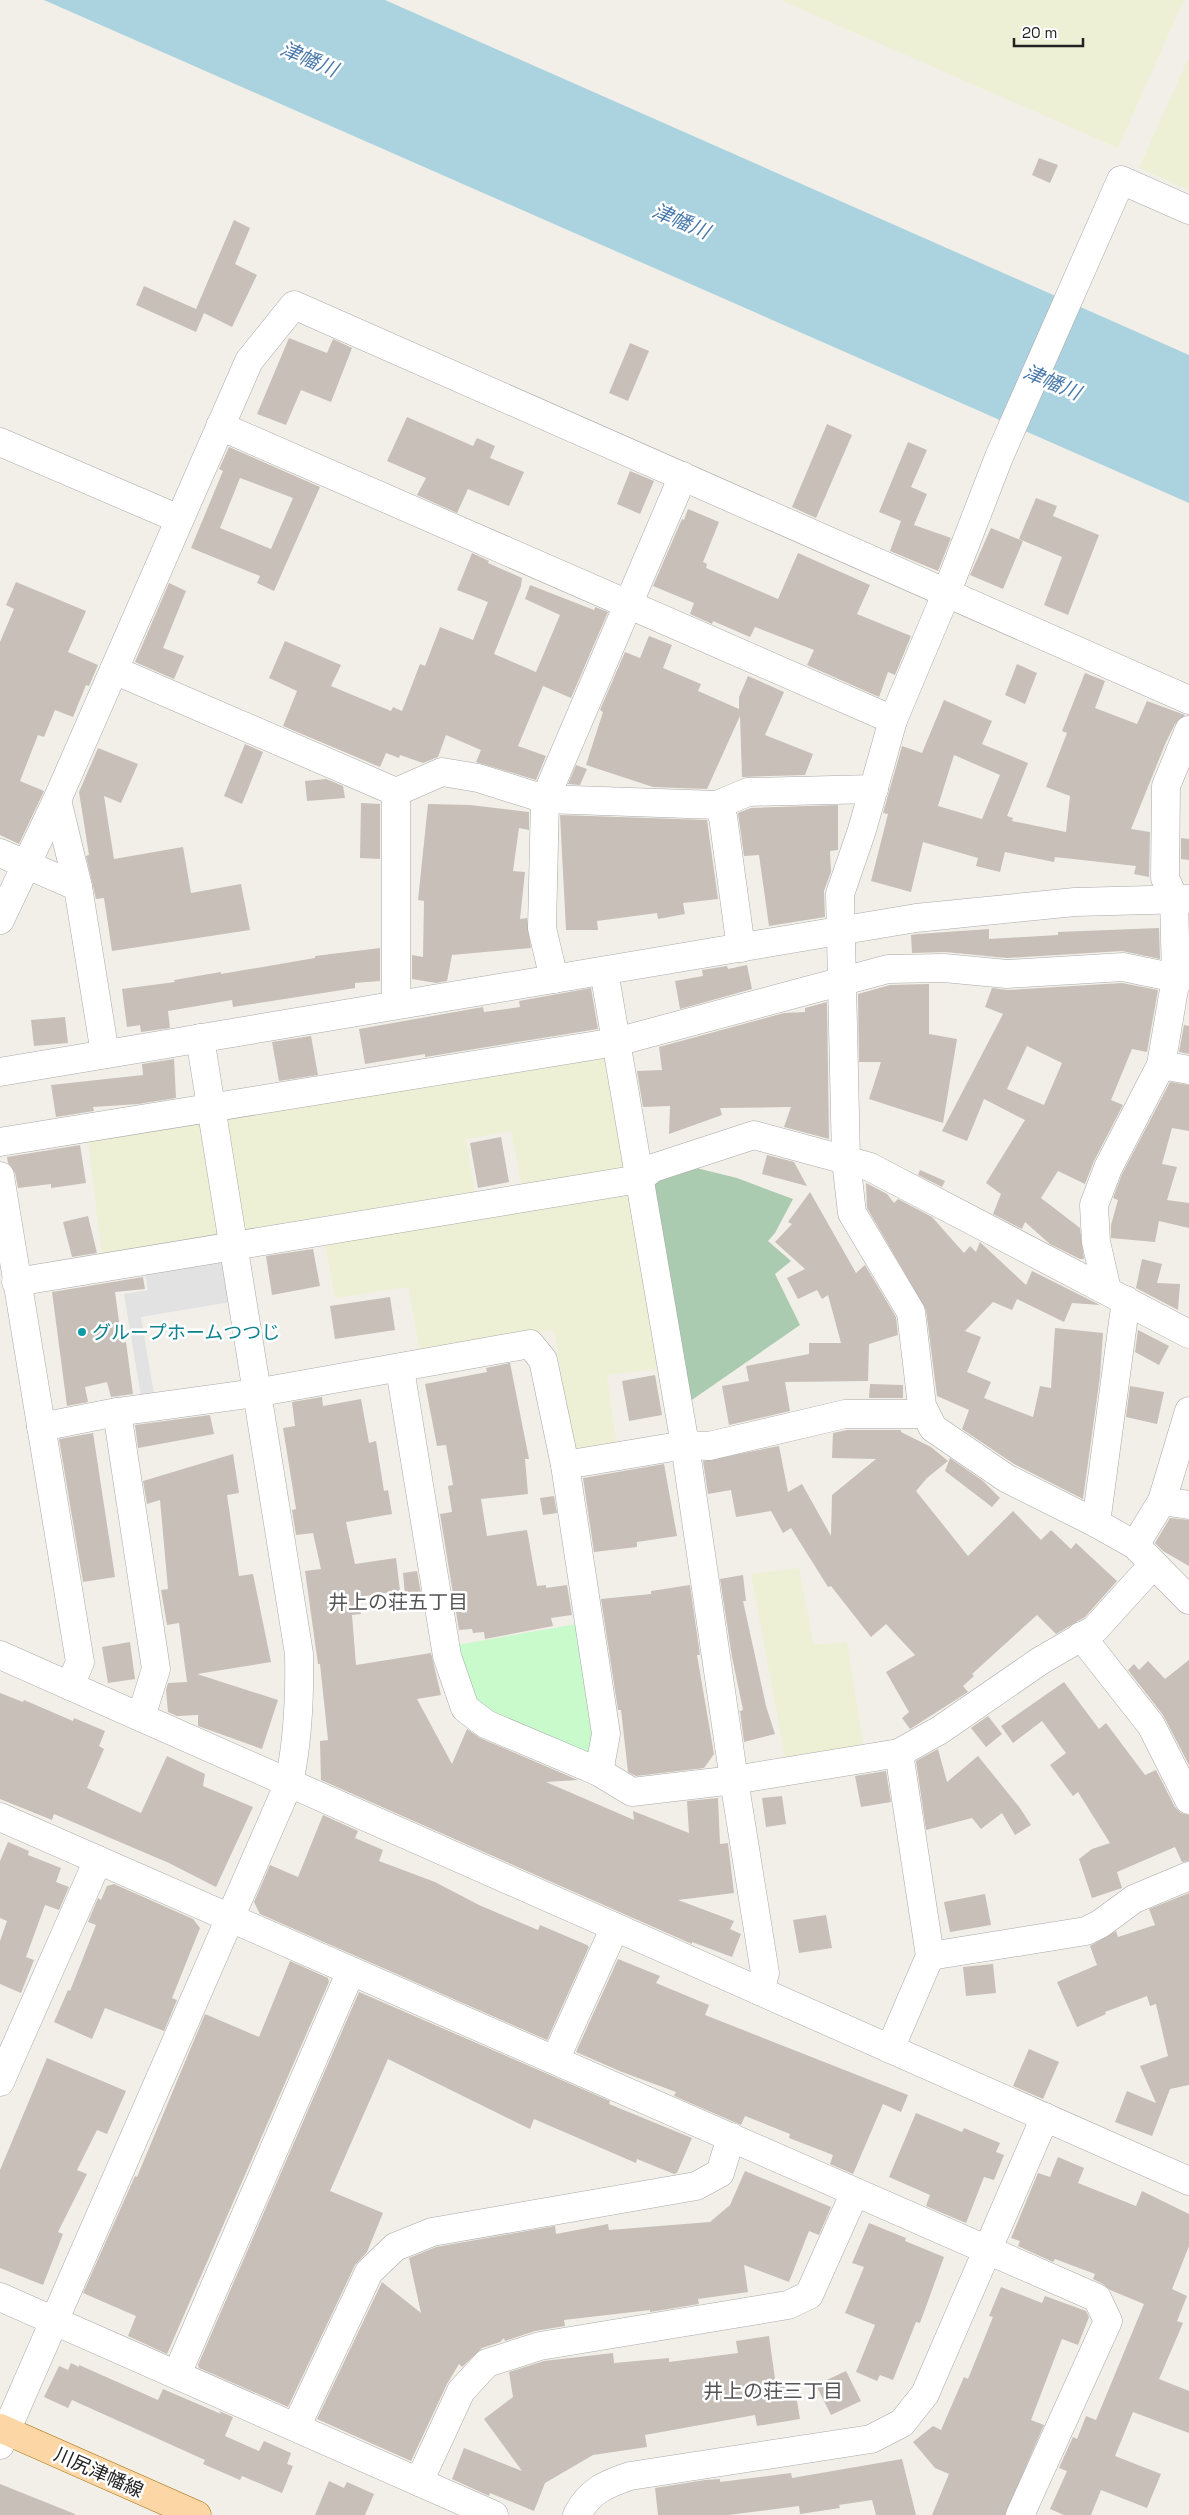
<svg xmlns="http://www.w3.org/2000/svg" width="1189" height="2515" font-family="'Space Grotesk','Noto Sans JP',sans-serif">
	<style>
		.farmland { fill: #eef0d5 }
		.cemetery { fill: #aacbaf }
		.park { fill: #c8facc }
		.parking { fill: #e2e2e2 }
		.water { fill: #aad3df }
		.building { fill: #c7bfb8; fill-rule: evenodd }
		.lines { fill: none; stroke-linecap: round; stroke-linejoin: round }
		.minor-casing { stroke: #a9a9a9; stroke-width: 29 }
		.major-casing { stroke: #a06b00; stroke-width: 29 }
		.minor { stroke: #fff; stroke-width: 28 }
		.major { stroke: #fcd6a4; stroke-width: 28 }
		.culture-dot { fill: #0f9aa8; stroke: #fff; stroke-width: 2 }
		.labels { text-anchor: middle; stroke-width: 5; stroke-linejoin: round; paint-order: stroke }
		.culture-label { font-size: 19px; fill: #0d838f; stroke: #fff; text-anchor: start }
		.street-label { font-size: 19px; fill: #222; stroke: #fff }
		.water-label { font-size: 20px; font-style: italic; fill: #4a7aab; stroke: #fff }
		.neighbourhood-label { font-size: 20px; fill: #555; stroke: #fff }
	</style>
	<rect width="100%" height="100%" fill="#f2efe9"/>
	<g class="farmland">
		<polygon points="780,0 1184,0 1118,148"/>
		<polygon points="1189,57 1189,190 1139,168"/>
		<polygon points="611,1049 634,1175 523,1193 511,1131 466,1139 476,1199 237,1239 220,1112"/>
		<polygon points="205,1111 225,1240 102,1257 87,1132"/>
		<polygon points="633,1188 664,1368 607,1375 617,1447 574,1453 554,1330 420,1352 408,1287 335,1298 324,1239"/>
		<polygon points="799,1568 814,1645 847,1642 864,1747 786,1763 751,1574"/>
	</g>
	<polygon class="cemetery" points="684,1165 737,1178 793,1199 775,1233 768,1241 791,1261 775,1274 800,1325 686,1404 651,1176"/>
	<polygon class="park" points="583,1623 600,1733 593,1765 470,1702 451,1646"/>
	<polygon class="parking" points="223,1253 231,1302 141,1317 154,1394 141,1396 124,1294 148,1290 144,1267"/>
	<polygon class="water" points="44,0 385,0 1189,355 1189,503"/>
	<g class="building">
		<polygon points="1039,158 1058,165 1050,183 1032,175"/>
		<polygon points="234,220 250,228 235,264 257,275 232,327 204,313 196,332 136,305 144,286 196,309"/>
		<polygon points="289,338 327,353 333,339 352,348 331,402 301,390 286,425 257,414"/>
		<polygon points="630,343 649,351 628,401 609,393"/>
		<polygon points="407,417 473,446 477,438 495,446 490,458 524,472 509,506 468,489 457,513 417,495 426,478 387,461"/>
		<polygon points="827,424 852,435 816,518 792,507"/>
		<polygon points="908,442 927,450 911,487 927,494 914,525 951,538 938,571 890,551 901,521 879,512"/>
		<path d="M229,447l91,40 -46,104 -17,-8 3,-7 -69,-28 32,-77 -4,-2zM240,478l53,20 -22,51 -51,-21z"/>
		<polygon points="630,471 654,481 640,514 617,504"/>
		<polygon points="1036,498 1057,506 1053,516 1099,535 1068,615 1044,605 1062,557 1019,539"/>
		<polygon points="688,509 719,522 703,562 707,564 706,568 778,599 798,553 870,585 857,614 911,636 895,675 888,672 879,697 807,665 814,650 755,627 750,637 713,621 712,624 690,614 694,603 653,586 682,519 684,520"/>
		<polygon points="991,528 1023,541 1003,589 970,575"/>
		<polygon points="472,553 489,561 488,563 522,578 521,586 494,654 536,672 560,615 525,599 530,585 594,610 595,607 608,612 571,698 543,686 518,746 546,756 536,780 476,762 481,750 446,735 438,757 423,763 400,755 399,758 386,753 380,767 283,726 297,691 269,678 285,641 341,665 331,686 391,711 393,707 402,711 420,664 425,666 440,627 473,640 488,602 457,590"/>
		<polygon points="16,582 86,611 68,652 98,665 89,686 86,685 73,717 55,710 44,737 38,735 20,781 44,791 19,844 0,835 0,642 14,609 6,605"/>
		<polygon points="169,583 186,591 163,648 184,656 174,679 135,662"/>
		<polygon points="649,636 672,645 663,668 701,684 698,691 739,709 739,697 748,676 784,692 765,735 813,754 805,775 742,777 740,716 707,789 653,787 586,765 603,712 600,710 625,652 640,658"/>
		<polygon points="1017,664 1037,673 1025,704 1005,695"/>
		<path d="M1085,673l20,8 -10,27 42,16 10,-23 38,14 -10,9 -9,18 -35,87 19,3 -1,45 -15,-3 2,-8 -81,-9 -1,5 -49,-10 -5,20 -24,-6 2,-8 -55,-16 -12,50 -40,-11 17,-67 -5,-1 19,-67 20,7 22,-53 48,21 -10,23 46,19 -21,53 6,2 -1,3 54,11 4,-36 -24,-9 21,-54 -5,-2zM954,755l46,20 -18,44 -44,-13z"/>
		<polygon points="245,744 263,752 242,804 224,796"/>
		<polygon points="98,748 138,764 121,803 104,796 114,859 183,847 191,893 241,884 250,930 112,951 104,898 96,899 86,856 89,855 79,792"/>
		<polygon points="576,765 587,769 580,785 568,784"/>
		<polygon points="326,779 343,786 345,798 307,801 305,781"/>
		<polygon points="361,803 380,804 380,859 360,858"/>
		<polygon points="428,804 470,805 529,812 529,830 519,828 513,871 525,872 520,919 527,918 531,948 452,955 447,981 436,983 412,979 412,955 423,957 424,901 418,900"/>
		<polygon points="838,805 838,850 830,851 831,872 824,891 825,917 769,926 759,855 744,856 738,813 751,808"/>
		<polygon points="560,815 707,820 718,899 683,903 685,914 658,919 657,913 597,921 598,930 566,930"/>
		<polygon points="1181,838 1189,839 1189,860 1181,859"/>
		<polygon points="1159,928 1160,959 1122,951 1007,958 945,952 912,953 911,935 918,934 989,929 989,939 1058,935 1058,932"/>
		<polygon points="380,948 380,981 355,983 355,988 233,1007 232,1000 168,1011 170,1028 141,1032 140,1025 127,1027 122,989 175,982 174,980 221,972 221,974 315,958 315,956"/>
		<polygon points="747,965 752,989 680,1009 675,981 703,976 702,970 727,966 728,969"/>
		<path d="M1122,983l36,7 -11,62 -15,-3 -21,51 12,5 -29,56 -9,23 -27,-13 -17,27 39,30 4,31h-4l-30,-15 -25,-22 -3,7 -29,-15 8,-20 -15,-11 39,-63 -41,-21 -17,42 -25,-10 61,-117 -18,-7 7,-19 16,2zM1027,1046l35,17 -18,42 -37,-16z"/>
		<polygon points="929,984 929,1034 957,1039 943,1123 869,1099 881,1062 859,1062 858,994 890,985"/>
		<polygon points="591,988 598,1029 425,1057 425,1054 365,1064 359,1029 483,1007 484,1012 520,1007 519,1001"/>
		<polygon points="827,1002 829,1139 784,1127 791,1107 720,1108 722,1115 669,1134 670,1106 643,1107 637,1071 662,1070 659,1047 784,1013 805,1012 805,1008"/>
		<polygon points="65,1017 68,1043 34,1046 31,1020"/>
		<polygon points="1184,1025 1189,1026 1189,1054 1179,1052"/>
		<polygon points="311,1036 318,1075 279,1081 272,1042"/>
		<polygon points="174,1059 176,1098 138,1104 93,1107 94,1111 56,1117 51,1085 143,1075 142,1064"/>
		<polygon points="1170,1082 1189,1085 1189,1131 1172,1128 1162,1164 1177,1167 1167,1200 1189,1203 1189,1228 1159,1221 1155,1242 1111,1238 1111,1225 1118,1200 1113,1198 1122,1174"/>
		<polygon points="501,1137 509,1182 478,1188 470,1143"/>
		<polygon points="80,1145 86,1183 51,1188 51,1184 18,1188 15,1173 8,1163 7,1157"/>
		<polygon points="767,1155 794,1162 807,1186 762,1174"/>
		<polygon points="920,1170 945,1181 942,1187 918,1175"/>
		<polygon points="866,1183 887,1194 894,1203 898,1199 932,1217 964,1253 970,1246 976,1252 980,1242 982,1244 1026,1285 1032,1271 1100,1305 1072,1303 1064,1322 1017,1299 1012,1310 993,1302 965,1331 981,1337 967,1372 991,1382 984,1398 1033,1417 1040,1386 1051,1388 1055,1328 1103,1333 1100,1376 1083,1499 1014,1464 962,1429 969,1410 937,1396 926,1310 867,1208"/>
		<polygon points="810,1192 856,1273 865,1265 896,1317 898,1335 869,1344 868,1381 785,1382 790,1411 729,1425 722,1386 749,1381 746,1366 809,1354 809,1343 841,1343 828,1295 822,1299 817,1290 798,1299 787,1278 805,1269 775,1242 792,1224 788,1222"/>
		<polygon points="88,1216 97,1253 72,1257 63,1222"/>
		<polygon points="313,1249 320,1286 272,1295 266,1256"/>
		<polygon points="1142,1259 1162,1264 1157,1283 1180,1284 1178,1310 1136,1288"/>
		<polygon points="143,1277 145,1289 115,1292 122,1343 126,1342 133,1394 111,1397 107,1382 85,1387 88,1402 67,1406 52,1292"/>
		<polygon points="390,1297 395,1330 335,1339 330,1306"/>
		<polygon points="1138,1330 1169,1346 1159,1365 1135,1352"/>
		<polygon points="510,1363 529,1459 525,1459 528,1494 481,1499 487,1536 527,1530 537,1586 546,1585 546,1588 567,1585 572,1615 551,1618 553,1626 485,1639 484,1632 473,1633 472,1629 459,1630 440,1514 452,1512 448,1486 453,1485 446,1445 437,1446 425,1384 487,1372 486,1368"/>
		<polygon points="655,1375 662,1415 629,1421 622,1381"/>
		<polygon points="870,1384 903,1385 903,1398 869,1398"/>
		<polygon points="1130,1386 1164,1392 1157,1424 1126,1417"/>
		<polygon points="322,1397 323,1406 361,1399 369,1443 376,1441 384,1491 388,1490 392,1514 346,1522 355,1564 396,1558 400,1591 358,1597 361,1614 352,1615 356,1665 431,1653 441,1695 417,1699 452,1764 467,1729 480,1738 578,1780 546,1782 634,1820 633,1811 689,1833 687,1801 718,1798 720,1844 728,1843 734,1893 678,1900 734,1921 730,1929 741,1934 732,1957 692,1942 692,1944 321,1780 320,1741 328,1740 320,1664 318,1664 305,1571 321,1569 313,1533 296,1535 292,1510 296,1509 283,1428 295,1426 292,1402"/>
		<polygon points="210,1415 214,1434 138,1448 135,1425"/>
		<polygon points="847,1430 901,1430 901,1432 931,1447 948,1461 927,1478 916,1491 968,1556 1013,1511 1041,1540 1051,1530 1071,1549 1076,1543 1117,1581 1085,1617 1056,1634 1037,1615 972,1674 974,1676 963,1686 968,1692 910,1729 902,1718 909,1712 886,1672 915,1655 886,1624 871,1637 831,1586 828,1587 791,1528 783,1533 771,1511 736,1517 731,1490 708,1494 703,1461 779,1446 788,1492 802,1484 831,1536 832,1495 876,1459 832,1458 833,1433"/>
		<polygon points="93,1433 115,1577 83,1582 59,1439"/>
		<polygon points="233,1454 239,1493 227,1495 239,1576 253,1574 271,1662 197,1674 278,1700 262,1749 198,1726 198,1715 177,1716 168,1712 166,1690 168,1683 187,1682 179,1623 167,1625 161,1590 168,1589 160,1500 147,1504 143,1481"/>
		<polygon points="950,1458 983,1481 1000,1498 992,1507 945,1471"/>
		<polygon points="664,1464 677,1536 637,1542 637,1547 594,1552 583,1478"/>
		<polygon points="554,1496 557,1513 543,1515 540,1498"/>
		<polygon points="1170,1518 1189,1520 1189,1566 1163,1551 1155,1543"/>
		<polygon points="417,1571 421,1593 405,1595 403,1573"/>
		<polygon points="743,1575 746,1601 743,1601 766,1706 775,1734 744,1742 740,1711 743,1710 732,1657 720,1579"/>
		<polygon points="690,1585 700,1655 697,1655 714,1754 704,1768 636,1776 628,1772 621,1710 618,1710 601,1599 651,1594 651,1591"/>
		<polygon points="130,1642 135,1679 108,1683 102,1647"/>
		<polygon points="1189,1660 1189,1765 1163,1715 1128,1670 1134,1664 1139,1670 1148,1661 1165,1679"/>
		<polygon points="1064,1682 1099,1729 1106,1723 1145,1775 1156,1770 1175,1807 1181,1813 1189,1815 1189,1861 1182,1862 1175,1847 1117,1872 1122,1888 1092,1898 1079,1859 1092,1849 1110,1843 1078,1792 1073,1796 1050,1765 1066,1753 1042,1721 1013,1743 1001,1726"/>
		<polygon points="0,1693 23,1702 24,1700 73,1721 74,1718 105,1731 99,1746 104,1749 87,1788 141,1813 167,1756 205,1774 203,1786 253,1807 216,1887 169,1863 54,1814 52,1820 0,1799"/>
		<polygon points="988,1716 1002,1734 986,1747 971,1728"/>
		<polygon points="938,1749 947,1782 978,1756 1020,1808 1031,1825 1015,1835 1002,1813 981,1829 972,1818 926,1830 916,1761"/>
		<polygon points="886,1771 891,1802 861,1807 855,1776"/>
		<polygon points="782,1796 786,1824 766,1827 762,1798"/>
		<polygon points="323,1815 358,1831 355,1838 383,1850 379,1861 435,1882 479,1905 538,1930 540,1925 587,1945 589,1947 547,2040 260,1914 254,1902 270,1865 298,1877"/>
		<polygon points="8,1842 29,1851 28,1855 61,1868 56,1882 69,1887 59,1910 45,1905 26,1957 34,1960 21,1993 0,1984 0,1941 7,1921 0,1918 0,1861"/>
		<polygon points="114,1884 193,1919 200,1928 172,1998 177,2000 164,2031 105,2008 92,2039 54,2022 68,1990 70,1991 96,1925 88,1922 98,1898 101,1900 107,1886"/>
		<polygon points="1189,1893 1189,2085 1170,2089 1152,2136 1115,2122 1127,2091 1156,2103 1140,2066 1168,2056 1156,2004 1150,2006 1147,1996 1105,2012 1106,2014 1077,2027 1057,1982 1097,1965 1090,1946 1116,1931 1118,1937 1155,1925 1149,1909"/>
		<polygon points="985,1894 991,1925 950,1932 944,1902"/>
		<polygon points="826,1915 832,1948 799,1953 793,1920"/>
		<polygon points="618,1959 660,1976 656,1983 709,2005 705,2015 908,2095 901,2112 883,2104 853,2174 830,2164 833,2155 789,2138 790,2134 745,2116 741,2125 674,2096 676,2092 622,2072 576,2052"/>
		<polygon points="290,1961 328,1978 329,1982 167,2354 128,2336 136,2316 83,2293 135,2176 137,2177 205,2014 259,2037"/>
		<polygon points="993,1964 996,1993 966,1996 963,1967"/>
		<polygon points="359,1992 610,2101 609,2104 692,2138 677,2173 674,2174 637,2159 636,2163 534,2119 530,2129 388,2059 330,2191 383,2213 367,2252 355,2265 288,2407 199,2368 198,2365"/>
		<polygon points="1029,2049 1059,2062 1043,2099 1013,2086"/>
		<polygon points="47,2058 126,2091 107,2134 97,2130 77,2170 87,2174 58,2232 63,2234 43,2285 0,2268 0,2170"/>
		<polygon points="916,2113 962,2132 964,2128 1000,2143 996,2152 1004,2155 994,2180 984,2177 966,2223 926,2206 930,2195 889,2177"/>
		<polygon points="1058,2157 1084,2168 1078,2183 1136,2206 1142,2191 1189,2214 1189,2246 1172,2289 1187,2296 1177,2321 1183,2323 1159,2379 1189,2391 1189,2433 1133,2412 1115,2456 1161,2474 1147,2508 1101,2490 1091,2515 1064,2515 1050,2509 1067,2471 1059,2468 1073,2437 1077,2439 1086,2416 1096,2420 1144,2304 1110,2290 1103,2284 1093,2279 1095,2274 1055,2259 1053,2262 1018,2246 1020,2241 1011,2238 1038,2173 1050,2177"/>
		<polygon points="745,2171 831,2207 819,2235 809,2231 789,2282 744,2265 748,2292 698,2299 699,2304 650,2312 650,2310 564,2320 565,2326 535,2331 505,2341 504,2338 500,2342 482,2348 462,2367 459,2364 447,2384 411,2461 317,2419 382,2282 421,2313 409,2258 436,2247 555,2226 556,2234 608,2224 609,2230 710,2222 730,2205"/>
		<polygon points="869,2223 906,2238 905,2241 944,2257 920,2323 916,2322 893,2380 880,2375 877,2381 856,2372 875,2325 845,2313 864,2267 852,2263"/>
		<polygon points="1001,2287 1042,2303 1045,2296 1086,2311 1089,2317 1078,2345 1062,2339 1031,2420 1044,2425 1005,2515 932,2515 949,2474 935,2468 913,2442 933,2426 941,2430 964,2377 968,2379 993,2317 989,2316"/>
		<polygon points="769,2336 776,2386 794,2383 800,2419 757,2426 755,2415 645,2435 647,2447 593,2455 545,2483 534,2511 490,2493 489,2496 452,2479 464,2448 522,2471 484,2419 513,2397 509,2372 544,2361 613,2353 614,2363 669,2358 669,2362 738,2353 736,2341"/>
		<polygon points="71,2363 79,2367 79,2365 158,2400 163,2389 221,2414 219,2411 233,2417 225,2436 259,2451 264,2441 291,2453 287,2464 293,2466 282,2493 242,2476 240,2480 203,2464 205,2460 72,2400 68,2408 44,2397 59,2366 68,2370"/>
		<polygon points="846,2371 861,2401 831,2415 816,2385"/>
		<polygon points="902,2459 916,2515 876,2515 872,2500 839,2505 840,2508 800,2514 799,2506 728,2515 658,2515 655,2488 705,2480 720,2479 720,2482 791,2473 792,2478"/>
		<polygon points="329,2481 344,2488 347,2482 374,2494 365,2515 315,2515"/>
		<polygon points="0,2484 75,2514 75,2515 0,2515"/>
	</g>
	<g class="lines">
		<defs>
			<g id="minor">
				<polyline points="1189,210 1121,180 999,457 946,594 893,720 862,830 840,894 846,1160 852,1213 911,1312 922,1406 933,1428 1006,1478 1096,1523 1135,1545 1189,1600"/>
				<polyline points="220,426 893,720"/>
				<polyline points="0,442 179,519"/>
				<polyline points="114,670 396,792 396,1005"/>
				<polyline points="396,792 442,772 478,778 545,799 717,805 723,817 741,948"/>
				<polyline points="57,800 78,887"/>
				<polyline points="717,805 748,792 874,789"/>
				<polyline points="0,853 78,887 105,1054"/>
				<polyline points="0,920 57,800 249,361 294,305 1189,700"/>
				<polyline points="604,971 685,1445 734,1780 765,1973 760,1991"/>
				<polyline points="554,979 542,928 545,799 683,476"/>
				<polyline points="1161,1065 1189,1070"/>
				<polyline points="0,1072 916,918 1075,902 1189,899"/>
				<polyline points="0,1142 616,1042 888,969 944,968 1007,974 1123,967 1176,978 1189,976"/>
				<polyline points="0,1176 80,1662 70,1686"/>
				<polyline points="16,1282 639,1179 653,1168 754,1135 846,1160 870,1167 1189,1334"/>
				<polyline points="1107,1290 1096,1242 1094,1205 1108,1168 1161,1065 1176,978 1174,898 1165,878 1166,786 1189,730"/>
				<polyline points="400,1369 447,1656 465,1708 486,1724 599,1772 632,1792 734,1780 899,1753 940,1730 1040,1661 1095,1629 1153,1565"/>
				<polyline points="117,1412 156,1669 141,1717"/>
				<polyline points="41,1427 117,1412 255,1393 530,1344 543,1360 565,1465 606,1734 599,1772"/>
				<polyline points="565,1465 685,1445 709,1446 845,1414 926,1414"/>
				<polyline points="1162,1501 1189,1411"/>
				<polyline points="1096,1523 1126,1300"/>
				<polyline points="1135,1545 1162,1501 1189,1505"/>
				<polyline points="1081,1636 1151,1725 1189,1800"/>
				<polyline points="0,1655 1189,2181"/>
				<polyline points="0,1817 1097,2298 1108,2321 1020,2515"/>
				<polyline points="930,1956 1086,1931 1100,1924 1134,1899 1189,1876"/>
				<polyline points="890,2049 930,1956 899,1753"/>
				<polyline points="555,2060 615,1927"/>
				<polyline points="0,2082 98,1860"/>
				<polyline points="0,2297 494,2515"/>
				<polyline points="177,2374 351,1971"/>
				<polyline points="296,2427 369,2272 395,2247 432,2232 696,2186 720,2173 731,2137"/>
				<path d="M0,2445l289,-662c9,-43 11,-85 10,-129l-99,-616"/>
				<polyline points="419,2482 461,2391 487,2363 540,2346 788,2305 809,2295 855,2192"/>
				<path d="M577,2515c12,-24 29,-31 53,-39l241,-37 31,-16 23,-29 120,-277"/>
			</g>
			<polyline id="major" points="0,2428 197,2515"/>
		</defs>
		<use href="#minor" class="minor-casing"/>
		<use href="#major" class="major-casing"/>
		<use href="#minor" class="minor"/>
		<use href="#major" class="major"/>
	</g>
	<circle class="culture-dot" cx="82" cy="1332" r="5"/>
	<g class="labels">
		<g class="culture-label">
			<text x="92" y="1339">グループホームつつじ</text>
		</g>
		<g class="street-label">
			<text transform="translate(99 2472) rotate(24)" y="7">川尻津幡線</text>
		</g>
		<g class="water-label">
			<text transform="translate(309 59) rotate(23)" y="7">津幡川</text>
			<text transform="translate(681 221) rotate(23)" y="7">津幡川</text>
			<text transform="translate(1052 382) rotate(23)" y="7">津幡川</text>
		</g>
		<g class="neighbourhood-label">
			<text x="398" y="1609">井上の荘五丁目</text>
			<text x="773" y="2398">井上の荘三丁目</text>
		</g>
	</g>
	<path d="M1014 38v8h69v-8" fill="none" stroke="#222222" stroke-width="2.5"/>
	<text x="1022" y="38" font-size="15" fill="#222222" stroke="#ffffff" stroke-width="4" paint-order="stroke">20 m</text>
</svg>
